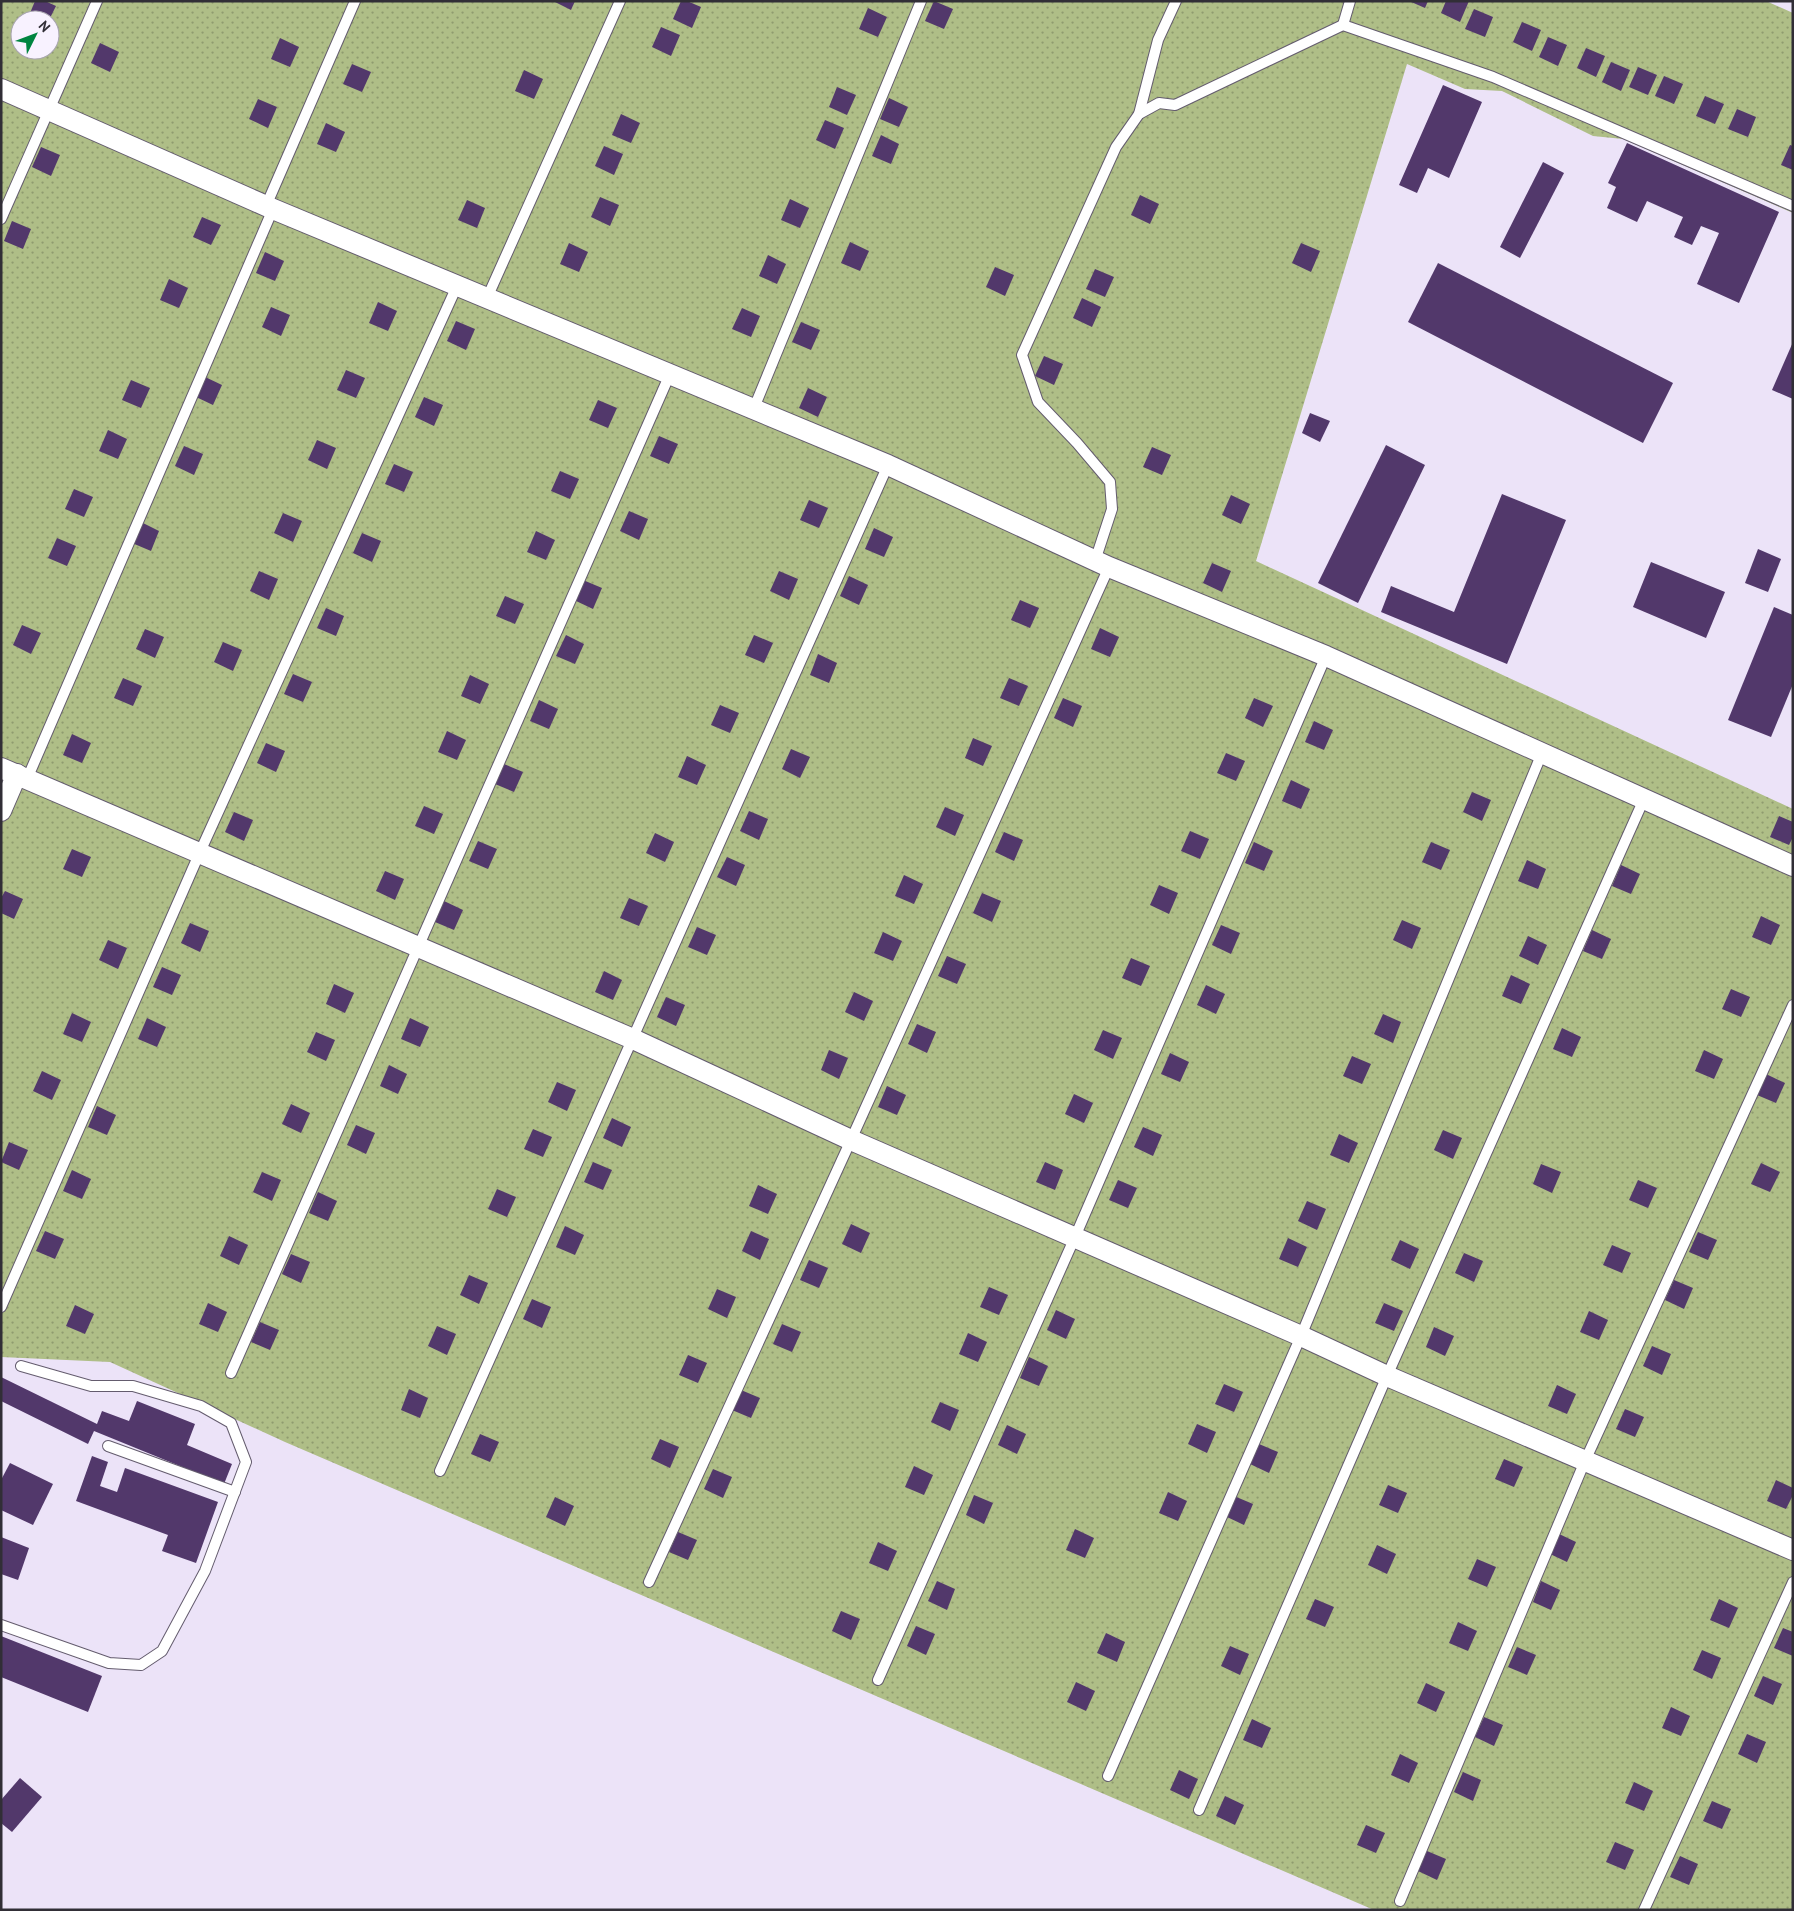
<svg xmlns="http://www.w3.org/2000/svg" width="1794" height="1911" font-family="'PT Sans',sans-serif">
	<style>
		.garden { fill: url(#garden-dots); fill-rule: evenodd }
		.building { fill: #52386b }
		.lines { fill: none; stroke-linecap: round; stroke-linejoin: round }
		.lane-casing { stroke: #645c6e; stroke-width: 12 }
		.street-casing { stroke: #645c6e; stroke-width: 22 }
		.lane { stroke: #fff; stroke-width: 10 }
		.street { stroke: #fff; stroke-width: 20 }
	</style>
	<defs>
		<pattern id="garden-dots" width="8" height="8" patternUnits="userSpaceOnUse" patternTransform="scale(1.25)"><rect width="8" height="8" fill="#afbe87"/><path d="M2 2h.1M6 6h.1" fill="none" stroke="#8f9b6f" stroke-width="1.8" stroke-linecap="round"/></pattern>
	</defs>
	<rect width="100%" height="100%" fill="#ece3f8"/>
	<path class="garden" d="M1,1h1765l27,12v200l-170,-74 -30,-3 -91,-45 -37,-2 -58,-25 -151,497 537,248v1101h-419l-1089,-468 -175,-80 -109,-5zM20,20h30v30h-30z"/>
	<g class="building">
		<polygon points="35,1 45,1 56,6 49,20 28,18"/>
		<polygon points="553,1 575,1 571,10"/>
		<polygon points="681,1 687,1 701,7 692,28 673,19"/>
		<polygon points="934,1 953,9 944,29 925,21"/>
		<polygon points="1409,1 1428,1 1425,8"/>
		<polygon points="1446,1 1469,1 1460,22 1441,13"/>
		<polygon points="868,8 887,17 878,37 859,29"/>
		<polygon points="1474,9 1493,17 1485,37 1465,29"/>
		<polygon points="1522,22 1541,30 1532,51 1513,42"/>
		<polygon points="661,27 680,35 671,56 652,47"/>
		<polygon points="1548,37 1567,45 1558,66 1539,57"/>
		<polygon points="280,38 299,47 290,67 271,59"/>
		<polygon points="100,43 119,52 110,72 91,63"/>
		<polygon points="1586,48 1605,56 1596,77 1577,68"/>
		<polygon points="1611,62 1630,70 1621,91 1602,82"/>
		<polygon points="352,64 371,72 362,92 343,84"/>
		<polygon points="1638,67 1657,75 1648,95 1629,87"/>
		<polygon points="524,70 543,79 534,99 515,91"/>
		<polygon points="1664,76 1683,84 1674,104 1655,96"/>
		<polygon points="1443,85 1482,102 1449,178 1428,168 1417,193 1399,185"/>
		<polygon points="837,87 856,95 847,115 829,107"/>
		<polygon points="1705,96 1724,104 1715,124 1696,116"/>
		<polygon points="889,98 908,107 899,127 880,119"/>
		<polygon points="258,99 277,107 268,128 249,119"/>
		<polygon points="1737,109 1756,117 1748,137 1728,129"/>
		<polygon points="621,114 640,123 631,143 612,135"/>
		<polygon points="825,120 844,128 835,149 816,140"/>
		<polygon points="326,123 345,132 336,152 317,144"/>
		<polygon points="881,135 899,144 891,164 872,156"/>
		<polygon points="1627,143 1779,212 1739,303 1697,284 1719,233 1701,226 1692,245 1674,237 1683,217 1647,201 1637,222 1607,208 1616,187 1608,183"/>
		<polygon points="1790,145 1793,146 1793,170 1781,165"/>
		<polygon points="604,146 623,154 614,175 595,166"/>
		<polygon points="41,147 60,155 51,176 32,167"/>
		<polygon points="1543,162 1564,173 1520,258 1500,247"/>
		<polygon points="1140,195 1159,204 1150,224 1131,215"/>
		<polygon points="600,197 619,205 610,226 591,217"/>
		<polygon points="790,199 809,208 800,228 781,220"/>
		<polygon points="467,200 485,208 477,228 458,220"/>
		<polygon points="202,217 221,225 211,245 193,237"/>
		<polygon points="12,221 31,229 23,249 4,241"/>
		<polygon points="850,242 869,251 860,271 841,263"/>
		<polygon points="569,243 588,252 579,272 560,264"/>
		<polygon points="1301,243 1320,251 1311,272 1292,263"/>
		<polygon points="265,252 284,261 275,281 256,273"/>
		<polygon points="768,255 786,264 777,284 759,276"/>
		<polygon points="1438,263 1673,383 1643,443 1408,322"/>
		<polygon points="995,267 1014,275 1005,296 986,287"/>
		<polygon points="1095,269 1114,277 1105,297 1086,289"/>
		<polygon points="169,279 188,288 179,308 160,300"/>
		<polygon points="1082,298 1101,307 1092,327 1073,318"/>
		<polygon points="378,302 397,311 388,331 369,323"/>
		<polygon points="271,307 290,315 281,336 262,327"/>
		<polygon points="742,308 760,316 751,337 732,329"/>
		<polygon points="456,321 475,329 466,350 447,341"/>
		<polygon points="801,322 820,330 811,350 792,342"/>
		<polygon points="1793,342 1793,399 1772,390"/>
		<polygon points="1044,356 1063,364 1054,385 1035,376"/>
		<polygon points="346,370 365,378 356,398 337,390"/>
		<polygon points="203,376 222,385 213,405 194,396"/>
		<polygon points="131,380 150,388 141,408 122,400"/>
		<polygon points="808,388 827,397 818,417 799,408"/>
		<polygon points="424,397 443,405 434,426 415,417"/>
		<polygon points="598,400 617,408 608,428 589,420"/>
		<polygon points="1310,413 1330,421 1320,442 1302,433"/>
		<polygon points="108,430 127,439 118,459 99,451"/>
		<polygon points="659,436 678,444 669,464 650,456"/>
		<polygon points="317,440 336,448 327,469 308,460"/>
		<polygon points="1386,445 1425,465 1358,603 1318,583"/>
		<polygon points="184,446 203,454 194,475 175,466"/>
		<polygon points="1152,447 1171,455 1162,475 1143,467"/>
		<polygon points="394,464 413,472 404,492 385,484"/>
		<polygon points="560,471 579,479 570,499 551,491"/>
		<polygon points="74,489 93,497 84,517 65,509"/>
		<polygon points="1502,494 1566,520 1507,664 1381,612 1391,586 1454,612"/>
		<polygon points="1231,495 1250,504 1241,524 1222,515"/>
		<polygon points="809,500 828,508 819,528 800,520"/>
		<polygon points="629,511 648,519 639,540 620,531"/>
		<polygon points="283,513 302,521 293,542 274,533"/>
		<polygon points="141,522 159,531 151,551 132,543"/>
		<polygon points="874,528 893,537 884,557 865,549"/>
		<polygon points="536,531 555,540 546,560 527,552"/>
		<polygon points="362,533 381,541 372,562 353,553"/>
		<polygon points="57,538 76,546 67,566 48,558"/>
		<polygon points="1758,549 1781,559 1768,592 1745,583"/>
		<polygon points="1651,562 1725,592 1706,638 1633,607"/>
		<polygon points="1212,563 1231,571 1222,592 1203,583"/>
		<polygon points="259,571 278,579 269,600 250,591"/>
		<polygon points="779,571 798,579 789,600 770,591"/>
		<polygon points="849,576 868,585 859,605 840,596"/>
		<polygon points="583,580 602,588 593,609 574,600"/>
		<polygon points="505,596 524,604 515,624 496,616"/>
		<polygon points="1020,600 1039,608 1030,628 1011,620"/>
		<polygon points="1774,607 1793,615 1793,684 1771,737 1728,720"/>
		<polygon points="326,608 344,616 336,636 317,628"/>
		<polygon points="22,625 41,633 31,654 13,645"/>
		<polygon points="1100,628 1119,637 1110,657 1091,649"/>
		<polygon points="145,629 164,637 155,658 136,649"/>
		<polygon points="566,635 584,644 575,664 556,656"/>
		<polygon points="754,635 773,643 764,663 745,655"/>
		<polygon points="223,642 242,650 233,671 214,662"/>
		<polygon points="818,654 837,663 829,683 810,675"/>
		<polygon points="293,674 312,682 303,702 284,694"/>
		<polygon points="470,675 489,684 480,704 461,696"/>
		<polygon points="123,678 142,686 133,706 114,698"/>
		<polygon points="1009,678 1028,686 1019,706 1000,698"/>
		<polygon points="1063,698 1082,706 1073,727 1054,718"/>
		<polygon points="1254,698 1273,706 1263,727 1245,718"/>
		<polygon points="539,700 558,709 549,729 530,721"/>
		<polygon points="720,705 739,713 730,733 711,725"/>
		<polygon points="1314,721 1333,730 1324,750 1305,742"/>
		<polygon points="447,731 466,740 457,760 438,752"/>
		<polygon points="72,734 91,743 82,763 63,755"/>
		<polygon points="973,738 992,746 983,766 965,758"/>
		<polygon points="266,743 285,751 276,772 257,763"/>
		<polygon points="791,749 810,757 800,778 782,769"/>
		<polygon points="1226,753 1245,761 1236,781 1217,773"/>
		<polygon points="687,756 706,765 697,785 678,777"/>
		<polygon points="504,764 523,772 514,792 495,784"/>
		<polygon points="1291,780 1310,789 1301,809 1282,801"/>
		<polygon points="1472,792 1491,800 1482,821 1463,812"/>
		<polygon points="424,806 443,814 434,834 415,826"/>
		<polygon points="945,807 964,815 955,836 936,827"/>
		<polygon points="749,811 768,819 759,840 740,831"/>
		<polygon points="234,812 253,820 244,841 225,832"/>
		<polygon points="1779,816 1793,822 1793,837 1789,845 1770,837"/>
		<polygon points="1190,831 1209,839 1200,859 1181,851"/>
		<polygon points="1004,832 1023,840 1014,861 995,852"/>
		<polygon points="655,833 674,842 665,862 646,853"/>
		<polygon points="478,841 497,849 488,869 469,861"/>
		<polygon points="1254,842 1273,851 1264,871 1245,863"/>
		<polygon points="1431,842 1450,850 1441,870 1422,862"/>
		<polygon points="72,849 91,857 82,877 63,869"/>
		<polygon points="727,857 745,865 736,886 717,877"/>
		<polygon points="1527,860 1546,869 1538,889 1518,881"/>
		<polygon points="1621,865 1640,874 1631,894 1612,886"/>
		<polygon points="385,871 404,879 395,900 376,891"/>
		<polygon points="904,875 923,884 914,904 895,896"/>
		<polygon points="1159,885 1178,893 1169,914 1150,905"/>
		<polygon points="5,891 23,899 14,919 1,913 1,898"/>
		<polygon points="982,893 1001,901 992,922 973,913"/>
		<polygon points="629,898 648,906 639,926 620,918"/>
		<polygon points="444,901 463,910 454,930 435,922"/>
		<polygon points="1761,916 1780,925 1771,945 1752,937"/>
		<polygon points="1402,920 1421,928 1412,949 1393,940"/>
		<polygon points="190,923 209,931 200,952 181,943"/>
		<polygon points="1221,925 1240,933 1231,954 1212,945"/>
		<polygon points="697,927 716,935 707,955 688,947"/>
		<polygon points="1592,930 1611,939 1602,959 1583,951"/>
		<polygon points="883,932 902,941 893,961 874,953"/>
		<polygon points="1528,936 1547,945 1538,965 1519,956"/>
		<polygon points="108,940 127,948 118,969 99,960"/>
		<polygon points="947,956 966,964 957,984 938,976"/>
		<polygon points="1131,958 1150,966 1141,986 1122,978"/>
		<polygon points="162,967 181,975 172,995 153,987"/>
		<polygon points="604,971 622,980 613,1000 595,992"/>
		<polygon points="1511,975 1530,984 1521,1004 1502,996"/>
		<polygon points="334,984 354,993 345,1013 326,1004"/>
		<polygon points="1206,985 1225,994 1216,1014 1197,1005"/>
		<polygon points="1731,989 1750,997 1741,1017 1722,1009"/>
		<polygon points="854,992 873,1001 864,1021 845,1012"/>
		<polygon points="666,997 685,1005 676,1026 657,1017"/>
		<polygon points="72,1013 91,1022 82,1042 63,1034"/>
		<polygon points="1383,1014 1401,1022 1393,1043 1374,1034"/>
		<polygon points="147,1018 166,1027 157,1047 138,1039"/>
		<polygon points="410,1018 429,1027 420,1047 401,1039"/>
		<polygon points="917,1024 936,1032 927,1053 908,1044"/>
		<polygon points="1562,1028 1581,1037 1572,1057 1553,1049"/>
		<polygon points="1103,1030 1122,1038 1113,1059 1094,1050"/>
		<polygon points="316,1032 335,1040 326,1061 307,1052"/>
		<polygon points="829,1050 848,1058 839,1079 821,1070"/>
		<polygon points="1704,1050 1723,1059 1714,1079 1695,1071"/>
		<polygon points="1170,1053 1189,1062 1180,1082 1161,1074"/>
		<polygon points="1352,1056 1371,1064 1362,1084 1343,1076"/>
		<polygon points="389,1065 407,1074 398,1094 380,1086"/>
		<polygon points="42,1071 61,1080 52,1100 33,1091"/>
		<polygon points="1766,1074 1785,1083 1776,1103 1757,1095"/>
		<polygon points="557,1082 576,1090 567,1111 548,1102"/>
		<polygon points="887,1086 906,1095 897,1115 878,1107"/>
		<polygon points="1074,1094 1093,1103 1084,1123 1065,1114"/>
		<polygon points="291,1104 310,1113 301,1133 282,1124"/>
		<polygon points="97,1106 116,1115 107,1135 88,1127"/>
		<polygon points="612,1118 631,1127 622,1147 603,1138"/>
		<polygon points="356,1125 375,1133 366,1154 347,1145"/>
		<polygon points="1143,1127 1162,1135 1153,1156 1134,1147"/>
		<polygon points="533,1129 552,1137 543,1157 524,1149"/>
		<polygon points="1443,1130 1462,1138 1453,1159 1434,1150"/>
		<polygon points="1339,1134 1358,1143 1349,1163 1330,1155"/>
		<polygon points="9,1142 28,1150 19,1170 1,1162"/>
		<polygon points="593,1162 612,1170 603,1190 584,1182"/>
		<polygon points="1045,1162 1063,1170 1055,1190 1036,1182"/>
		<polygon points="1761,1163 1780,1172 1770,1192 1751,1184"/>
		<polygon points="1541,1164 1561,1172 1552,1193 1533,1184"/>
		<polygon points="72,1170 91,1179 82,1199 63,1191"/>
		<polygon points="262,1172 281,1180 272,1201 253,1192"/>
		<polygon points="1118,1180 1137,1188 1128,1208 1109,1200"/>
		<polygon points="1638,1180 1657,1188 1648,1208 1629,1200"/>
		<polygon points="758,1185 777,1194 768,1214 749,1206"/>
		<polygon points="497,1189 516,1197 507,1217 488,1209"/>
		<polygon points="318,1192 337,1201 328,1221 309,1213"/>
		<polygon points="1307,1201 1326,1209 1317,1230 1298,1221"/>
		<polygon points="851,1224 870,1233 861,1253 842,1244"/>
		<polygon points="565,1226 584,1235 575,1255 556,1247"/>
		<polygon points="45,1231 64,1239 55,1259 36,1251"/>
		<polygon points="751,1231 769,1239 760,1260 742,1251"/>
		<polygon points="1698,1232 1717,1240 1708,1260 1689,1252"/>
		<polygon points="229,1236 248,1245 239,1265 220,1256"/>
		<polygon points="1288,1238 1307,1247 1298,1267 1279,1259"/>
		<polygon points="1400,1240 1419,1249 1410,1269 1391,1260"/>
		<polygon points="1612,1245 1631,1253 1622,1273 1603,1265"/>
		<polygon points="1464,1253 1483,1261 1474,1282 1455,1273"/>
		<polygon points="291,1254 310,1262 301,1283 282,1274"/>
		<polygon points="809,1260 828,1268 819,1288 800,1280"/>
		<polygon points="469,1275 488,1283 479,1304 460,1295"/>
		<polygon points="1674,1280 1693,1288 1684,1309 1665,1300"/>
		<polygon points="989,1287 1008,1295 999,1315 980,1307"/>
		<polygon points="717,1289 736,1297 727,1318 708,1309"/>
		<polygon points="532,1299 551,1307 542,1328 523,1319"/>
		<polygon points="208,1303 227,1312 218,1332 199,1324"/>
		<polygon points="1384,1303 1403,1311 1394,1331 1375,1323"/>
		<polygon points="75,1305 94,1314 85,1334 66,1326"/>
		<polygon points="1056,1310 1075,1319 1066,1339 1047,1330"/>
		<polygon points="1589,1311 1608,1320 1599,1340 1580,1332"/>
		<polygon points="260,1322 279,1330 270,1350 251,1342"/>
		<polygon points="782,1324 801,1332 792,1352 773,1344"/>
		<polygon points="437,1326 456,1334 447,1355 428,1346"/>
		<polygon points="1434,1327 1454,1336 1445,1356 1426,1347"/>
		<polygon points="968,1333 987,1342 978,1362 959,1354"/>
		<polygon points="1652,1346 1671,1354 1662,1375 1643,1366"/>
		<polygon points="688,1355 707,1363 698,1383 679,1375"/>
		<polygon points="1029,1357 1048,1366 1039,1386 1020,1378"/>
		<polygon points="1,1377 97,1424 102,1411 129,1421 137,1401 195,1424 187,1445 232,1464 224,1484 94,1431 88,1444 1,1401"/>
		<polygon points="1224,1384 1243,1392 1234,1412 1215,1404"/>
		<polygon points="1557,1385 1576,1394 1567,1414 1548,1406"/>
		<polygon points="409,1389 428,1398 420,1418 401,1410"/>
		<polygon points="741,1390 760,1398 751,1418 732,1410"/>
		<polygon points="940,1402 959,1410 950,1431 931,1422"/>
		<polygon points="1625,1409 1644,1417 1635,1437 1616,1429"/>
		<polygon points="1197,1424 1216,1432 1207,1453 1188,1444"/>
		<polygon points="1007,1425 1026,1434 1017,1454 998,1445"/>
		<polygon points="480,1434 499,1442 490,1462 471,1454"/>
		<polygon points="660,1439 679,1447 670,1468 651,1459"/>
		<polygon points="1259,1444 1278,1452 1269,1473 1250,1464"/>
		<polygon points="92,1456 108,1462 100,1486 117,1492 125,1468 218,1502 196,1563 162,1551 168,1535 76,1501"/>
		<polygon points="1504,1459 1523,1467 1514,1487 1495,1479"/>
		<polygon points="10,1463 53,1484 33,1525 1,1510 1,1480"/>
		<polygon points="914,1466 933,1475 924,1495 905,1487"/>
		<polygon points="713,1469 732,1477 723,1498 704,1489"/>
		<polygon points="1776,1480 1793,1488 1793,1495 1786,1509 1767,1501"/>
		<polygon points="1388,1485 1407,1493 1398,1513 1379,1505"/>
		<polygon points="1168,1492 1187,1501 1178,1521 1159,1513"/>
		<polygon points="974,1495 993,1503 984,1524 966,1515"/>
		<polygon points="1234,1496 1253,1504 1244,1525 1225,1516"/>
		<polygon points="555,1497 574,1506 565,1526 546,1517"/>
		<polygon points="1075,1529 1094,1538 1085,1558 1066,1550"/>
		<polygon points="678,1532 697,1540 688,1560 669,1552"/>
		<polygon points="1557,1533 1576,1542 1567,1562 1548,1553"/>
		<polygon points="1,1537 29,1548 18,1580 1,1574"/>
		<polygon points="878,1542 897,1551 888,1571 869,1563"/>
		<polygon points="1377,1545 1396,1554 1387,1574 1368,1565"/>
		<polygon points="1477,1559 1496,1567 1487,1587 1468,1579"/>
		<polygon points="937,1581 955,1589 947,1610 928,1601"/>
		<polygon points="1541,1581 1560,1590 1551,1610 1533,1602"/>
		<polygon points="1315,1599 1334,1607 1325,1627 1306,1619"/>
		<polygon points="1719,1599 1738,1608 1729,1628 1710,1620"/>
		<polygon points="841,1611 860,1619 851,1640 832,1631"/>
		<polygon points="1458,1622 1477,1631 1468,1651 1449,1643"/>
		<polygon points="916,1626 935,1634 926,1655 907,1646"/>
		<polygon points="1783,1628 1793,1632 1793,1656 1774,1648"/>
		<polygon points="1106,1633 1125,1642 1117,1662 1097,1653"/>
		<polygon points="1,1636 102,1676 88,1712 1,1677"/>
		<polygon points="1230,1646 1249,1654 1240,1675 1221,1666"/>
		<polygon points="1517,1647 1536,1655 1527,1675 1508,1667"/>
		<polygon points="1702,1650 1721,1658 1712,1679 1693,1670"/>
		<polygon points="1763,1676 1782,1684 1773,1705 1754,1696"/>
		<polygon points="1076,1682 1095,1691 1086,1711 1067,1702"/>
		<polygon points="1426,1683 1445,1692 1436,1712 1417,1703"/>
		<polygon points="1671,1707 1690,1716 1681,1736 1662,1728"/>
		<polygon points="1484,1717 1503,1725 1494,1746 1475,1737"/>
		<polygon points="1252,1719 1271,1728 1262,1748 1243,1740"/>
		<polygon points="1747,1734 1766,1742 1757,1763 1738,1754"/>
		<polygon points="1400,1754 1418,1763 1409,1783 1391,1775"/>
		<polygon points="1179,1770 1198,1779 1189,1799 1170,1790"/>
		<polygon points="1463,1772 1481,1780 1473,1801 1454,1792"/>
		<polygon points="20,1778 42,1797 12,1832 1,1823 1,1800"/>
		<polygon points="1634,1782 1653,1791 1644,1811 1625,1803"/>
		<polygon points="1225,1796 1244,1805 1235,1825 1216,1816"/>
		<polygon points="1712,1801 1731,1809 1722,1829 1703,1821"/>
		<polygon points="1366,1825 1385,1833 1376,1853 1357,1845"/>
		<polygon points="1615,1842 1634,1850 1625,1870 1606,1862"/>
		<polygon points="1427,1851 1446,1859 1437,1880 1418,1871"/>
		<polygon points="1680,1856 1698,1864 1689,1885 1670,1877"/>
	</g>
	<g class="lines">
		<defs>
			<g id="lane">
				<polyline points="1343,25 1350,1"/>
				<polyline points="1139,114 1158,40 1176,1"/>
				<polyline points="266,206 355,1"/>
				<polyline points="1,219 97,1"/>
				<polyline points="487,298 620,1"/>
				<polyline points="754,408 921,1"/>
				<polyline points="1095,561 1112,509 1110,482 1077,443 1038,402 1022,355 1116,147 1139,114 1159,103 1175,105 1343,25 1493,77 1793,206"/>
				<polyline points="27,779 273,209"/>
				<polyline points="1,1307 200,852 457,286"/>
				<polyline points="231,1373 670,374"/>
				<polyline points="108,1446 235,1492"/>
				<polyline points="440,1471 888,465"/>
				<polyline points="649,1582 851,1140 1109,567"/>
				<polyline points="1,1625 109,1663 141,1665 162,1651 205,1571 246,1462 231,1423 201,1406 133,1386 91,1386 21,1366"/>
				<polyline points="878,1680 1075,1237 1326,656"/>
				<polyline points="1108,1776 1301,1336 1542,753"/>
				<polyline points="1199,1810 1387,1376 1644,799"/>
				<polyline points="1400,1901 1585,1461 1793,1005"/>
				<polyline points="1644,1910 1793,1582"/>
			</g>
			<g id="street">
				<polyline points="1,89 273,209 888,465 1109,567 1326,656 1793,866"/>
				<polyline points="1,768 633,1039 851,1140 1301,1336 1387,1376 1793,1550"/>
				<polyline points="1,811 17,774"/>
			</g>
		</defs>
		<use href="#lane" class="lane-casing"/>
		<use href="#street" class="street-casing"/>
		<use href="#lane" class="lane"/>
		<use href="#street" class="street"/>
	</g>
	<rect width="1794" height="1911" fill="none" stroke="#312e36" stroke-width="5"/>
	<g transform="translate(35 35) rotate(48)"><circle r="24" fill="#f8f2ff" stroke="#a8a4af"/>
	<path d="M0-4L9 19L0 12L-9 19Z" fill="#008540"/>
	<text y="-8" font-size="14" font-weight="bold" text-anchor="middle" fill="#312e36">N</text>
	</g>
</svg>
